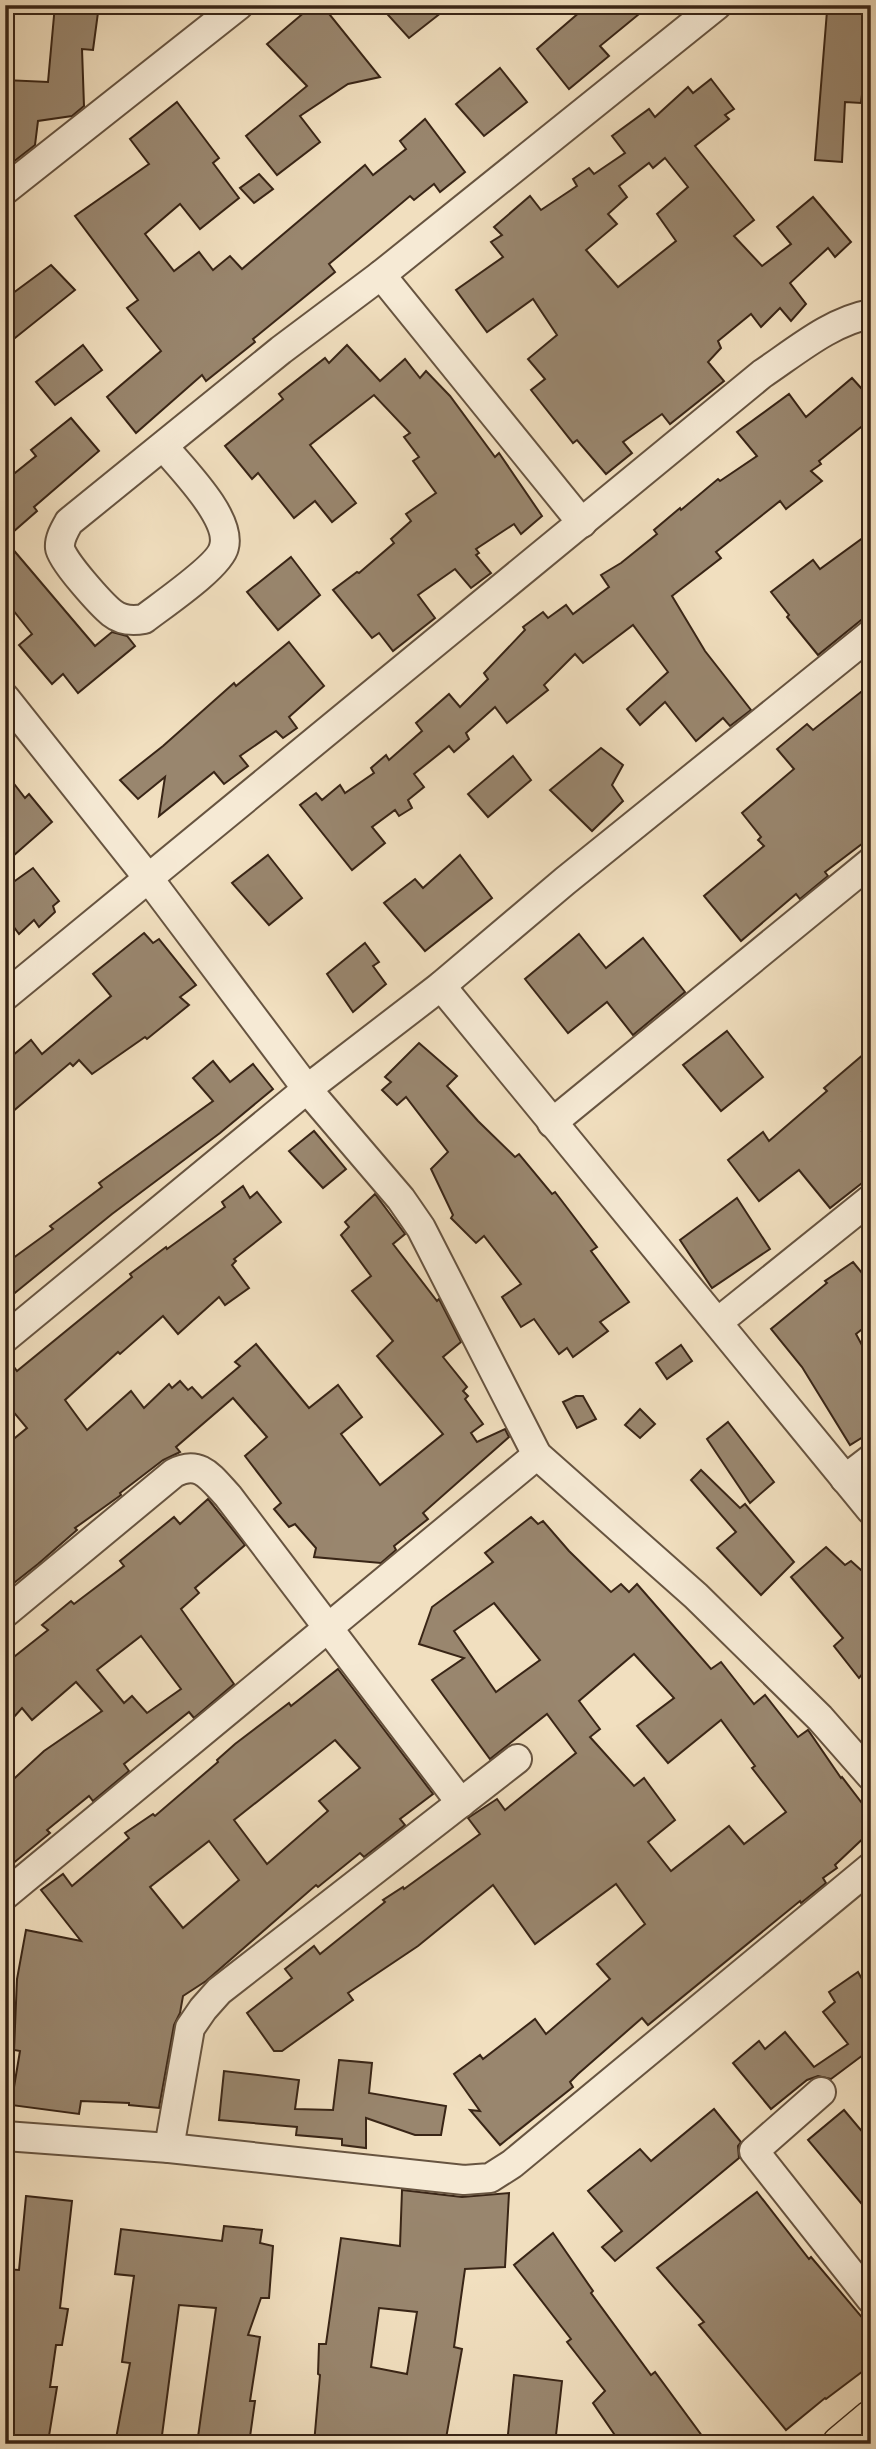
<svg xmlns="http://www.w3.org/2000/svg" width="876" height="2449" font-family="'IM FELL Great Primer',serif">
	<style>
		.building { fill: #99866e; stroke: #392516; stroke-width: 2; fill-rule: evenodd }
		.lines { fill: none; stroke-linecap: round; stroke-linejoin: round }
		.minor-casing { stroke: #675440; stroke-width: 32 }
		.major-casing { stroke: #392516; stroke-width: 38 }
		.minor { stroke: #f6ead5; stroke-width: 28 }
		.major { stroke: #f1dfbf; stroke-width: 35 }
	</style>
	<rect width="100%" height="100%" fill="#f1dfbf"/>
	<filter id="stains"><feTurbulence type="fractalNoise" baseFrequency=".00286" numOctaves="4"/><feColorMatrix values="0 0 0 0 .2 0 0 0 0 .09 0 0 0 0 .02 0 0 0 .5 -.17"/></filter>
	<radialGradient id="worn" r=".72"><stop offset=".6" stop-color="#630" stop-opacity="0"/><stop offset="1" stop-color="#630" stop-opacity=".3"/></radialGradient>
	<g class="building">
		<polygon points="55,5 99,5 93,50 82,49 84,106 72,116 38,121 35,145 8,166 5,166 5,80 48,82"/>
		<polygon points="313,5 322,5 380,77 348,84 300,116 320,142 277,175 246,136 307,86 267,44"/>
		<polygon points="379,5 451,5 409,38"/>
		<polygon points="588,5 650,5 600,46 609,56 569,89 537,49"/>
		<polygon points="827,11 871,15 869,70 865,69 861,103 845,102 842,162 815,160"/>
		<polygon points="500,68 527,102 484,136 456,104"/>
		<path d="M711,79l23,30 -9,6 4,4 -34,27 59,74 -20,16 28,30 29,-22 -14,-17 36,-30 38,45 -16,15 -7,-9 -38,35 16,21 -15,17 -11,-13 -19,19 -10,-13 -33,27 3,7 -13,14 16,19 -54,43 -8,-10 -39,28 9,11 -26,21 -29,-34 -4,3 -42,-53 14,-11 -17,-20 29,-24 -24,-36 -46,33 -31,-42 47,-33 -12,-15 11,-7 -8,-8 36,-31 11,14 36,-24 -4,-7 16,-11 5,6 31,-21 -13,-17 37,-27 6,8 33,-30 5,6zM665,158l23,29 -31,27 19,27 -58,46 -32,-37 31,-26 -9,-10 19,-17 -8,-11 30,-23 4,5z"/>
		<polygon points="177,102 219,158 213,163 239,198 200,229 180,204 145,234 174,271 199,252 213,270 230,256 242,269 365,165 373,175 406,149 400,141 425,119 465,172 440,192 434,184 414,200 410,196 329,264 335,272 253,339 255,342 206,381 202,375 136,433 107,397 161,351 127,308 138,300 75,216 149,164 130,139"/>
		<polygon points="259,174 273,189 254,203 240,188"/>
		<polygon points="51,265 75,290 5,346 5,299"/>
		<polygon points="83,345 102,370 55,405 36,382"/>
		<polygon points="347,345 380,381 405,359 420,378 426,371 450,396 495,457 499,453 542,516 521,534 514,524 476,549 479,553 476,555 491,573 471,588 455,569 418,595 435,618 393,651 379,633 372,638 333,590 357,572 359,573 394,543 391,539 411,521 406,514 436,493 413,461 419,457 404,437 410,433 374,395 310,445 356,503 332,522 315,501 294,518 258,473 252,479 225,446 283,399 279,394 325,358 329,363"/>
		<polygon points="852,378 871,399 871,419 819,461 821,464 811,471 822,481 786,509 780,501 716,552 721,558 672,596 705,651 751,710 730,726 723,718 696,741 665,702 640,725 627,709 668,672 633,625 583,663 575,654 544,685 548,690 507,723 495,707 466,733 469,739 454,752 449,746 414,774 424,787 408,800 412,808 399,816 395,810 372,827 385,843 352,870 300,805 316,793 322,800 340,785 345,793 374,773 371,768 386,755 389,760 422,731 416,723 449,694 460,707 488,679 484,673 525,630 523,627 543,612 548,618 566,605 573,614 609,587 601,575 621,563 657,534 654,530 680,508 681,510 718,479 720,481 757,456 737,432 789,394 806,417"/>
		<polygon points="71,418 99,451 34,507 37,511 5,539 5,481 36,456 31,450"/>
		<polygon points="871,532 871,612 818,655 787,617 789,615 771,592 813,560 820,569"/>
		<polygon points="5,540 95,646 112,632 127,636 135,646 78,693 63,674 52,684 19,645 32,634 5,600"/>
		<polygon points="291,557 320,595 278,630 247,592"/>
		<polygon points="289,642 324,686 289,717 297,728 283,738 276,731 240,756 248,766 224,784 214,772 159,816 165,777 138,799 120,780 163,746 234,683 236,686"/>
		<polygon points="871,684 871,837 825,872 828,876 800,899 796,894 741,941 704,896 764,846 758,840 761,837 742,813 794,769 777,749 807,724 813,730"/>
		<polygon points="601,748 623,765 612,785 623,801 592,831 550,790"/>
		<polygon points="513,756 531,780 488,817 468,794"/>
		<polygon points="5,772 25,798 29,794 52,822 5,863"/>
		<polygon points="268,855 302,898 269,925 232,883"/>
		<polygon points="460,855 492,898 425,951 384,903 415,879 423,888"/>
		<polygon points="33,868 59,901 53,906 55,912 39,927 34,920 19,934 5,915 5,888"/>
		<polygon points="144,933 153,943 159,939 196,985 180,997 189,1005 147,1039 145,1037 92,1074 79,1060 73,1066 70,1063 5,1118 5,1062 31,1040 42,1054 111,996 93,974"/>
		<polygon points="579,934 606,968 643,938 685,992 633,1035 607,1002 568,1033 525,979"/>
		<polygon points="365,943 379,962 373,966 386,984 353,1012 327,974"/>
		<polygon points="727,1031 763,1077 721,1111 683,1065"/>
		<polygon points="419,1043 457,1076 447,1086 478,1121 515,1157 519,1154 552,1194 555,1192 597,1247 591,1251 629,1302 600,1322 608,1331 573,1357 567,1348 559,1354 534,1319 521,1327 502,1297 521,1284 484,1236 476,1243 451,1218 453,1215 431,1169 448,1152 406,1097 397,1105 382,1090 391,1082 385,1077"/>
		<polygon points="871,1048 871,1125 862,1132 871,1143 871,1176 830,1208 799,1170 759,1201 728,1160 763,1132 769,1141 827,1091 824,1088"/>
		<polygon points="213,1061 230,1082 253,1064 273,1089 220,1133 112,1214 5,1301 5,1264 53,1229 50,1226 102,1187 99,1183 213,1101 193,1078"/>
		<polygon points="314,1131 346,1169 323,1188 289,1151"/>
		<polygon points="243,1186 250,1198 257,1192 281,1222 234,1259 236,1261 232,1265 249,1288 225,1305 219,1297 178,1334 163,1316 120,1354 118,1352 65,1400 87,1430 131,1391 144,1408 169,1384 172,1388 180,1381 188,1390 192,1387 202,1398 240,1366 235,1362 256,1344 309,1408 338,1385 362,1417 341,1434 380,1485 443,1434 377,1356 393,1341 352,1291 371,1276 341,1235 349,1227 345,1222 375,1194 405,1234 393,1244 437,1301 439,1299 461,1342 443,1357 467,1387 463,1391 468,1396 465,1399 483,1424 471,1433 477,1442 505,1429 509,1437 423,1513 428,1519 394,1546 396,1550 381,1563 314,1557 316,1548 295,1524 289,1527 274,1509 281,1503 245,1456 267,1437 233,1398 176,1447 180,1452 178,1453 163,1460 120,1493 121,1495 75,1528 77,1530 38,1564 5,1590 5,1446 27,1428 5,1402 5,1355 17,1371 132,1277 130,1274 166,1247 167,1249 225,1207 222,1202"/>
		<polygon points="737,1198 770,1249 712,1288 680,1240"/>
		<polygon points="853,1262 871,1284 871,1322 856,1334 871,1362 871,1432 850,1445 802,1367 771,1329 827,1283 825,1281"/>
		<polygon points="681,1345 692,1361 667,1379 656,1363"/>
		<polygon points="576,1396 583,1396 596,1419 577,1428 563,1402"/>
		<polygon points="640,1409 655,1424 640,1438 625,1425"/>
		<polygon points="728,1422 774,1482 750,1503 707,1439"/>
		<polygon points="701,1470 740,1508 745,1504 794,1562 761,1595 717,1548 736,1532 691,1480"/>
		<path d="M208,1499l37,46 -50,43 4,5 -18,16 53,75 -40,34 -5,-6 -65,52 5,7 -36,30 -4,-5 -42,34 3,3 -45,37v-83l39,-36 58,-40 -26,-29 -44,38 -10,-12 -17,19v-63l43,-34 -6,-5 29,-24 3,3 50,-38 -4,-5 54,-44 6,7zM141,1636l40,53 -34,24 -15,-17 -8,7 -27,-33z"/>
		<path d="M531,1517l7,7 5,-3 26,30 42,41 10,-8 8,8 8,-8 74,85 10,-7 33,42 11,-9 33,42 10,-7 33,48 1,-1 29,38v16l-36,34 2,3 -14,10 3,5 -25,20 -1,-2 -152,124 -6,-7 -64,56 -8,8 3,5 -73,58 -30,-35 10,1 -26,-37 26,-19 3,4 52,-40 11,15 64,-55 -13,-15 48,-40 -29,-40 -81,60 -42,-59 -75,61 -70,47 5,7 -71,51h-8l-27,-38 45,-35 -7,-9 29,-23 6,8 65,-52 -2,-2 20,-13 1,2 76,-55 -12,-16 29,-19 8,11 71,-57 -29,-39 -57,45 -58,-79 32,-22 -45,-14 13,-37 61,-45 -8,-9zM494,1603l46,57 -44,32 -42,-61zM634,1654l40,44 -37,28 31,37 53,-43 34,46 -3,2 34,44 -42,32 -15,-18 -58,45 -23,-29 27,-22 -31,-42 -10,8 -44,-49 10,-8 -21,-28z"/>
		<polygon points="826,1547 845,1565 851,1561 871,1579 871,1664 859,1678 834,1646 843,1638 791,1577"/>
		<path d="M338,1669l95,125 -33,25 5,6 -41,32 -4,-4 -42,34 -2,-2 -110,96 -23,15 -3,17 -6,12 -15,83 -30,-3v-2l-48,-2 -2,13 -68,-9 9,-54 -6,-1 3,-71 9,-49 55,11 -40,-51 22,-16 9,12 57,-48 -4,-5 28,-19 2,2 63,-54 -1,-2 18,-16 54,-41 2,3zM335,1740l25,28 -41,33 9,10 -61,53 -33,-44zM209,1841l30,39 -56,48 -33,-41z"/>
		<polygon points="858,1972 862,1979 871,1973 871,2049 831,2079 818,2076 807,2080 771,2109 733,2063 759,2041 765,2049 785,2032 814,2067 848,2044 823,2012 835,2002 829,1992"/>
		<polygon points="339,2060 372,2063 369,2093 446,2106 441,2135 415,2135 366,2118 366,2148 342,2145 342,2139 296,2135 297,2127 219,2120 224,2071 299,2080 295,2109 333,2110"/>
		<polygon points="714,2109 741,2142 738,2146 739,2158 615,2261 602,2247 622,2231 588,2191 640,2149 651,2161"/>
		<polygon points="844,2110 871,2142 871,2215 808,2140"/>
		<path d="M402,2190l60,7 47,-4 -4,74 -40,2 -11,78 8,2 -17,95h-131l6,-69 -2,-1 1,-30h7l15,-106 59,8zM379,2308l38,4 -10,62 -36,-7z"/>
		<polygon points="757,2192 809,2259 811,2257 871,2328 871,2365 826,2399 825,2398 786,2430 699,2325 704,2322 657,2268"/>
		<polygon points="26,2196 72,2201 60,2308 68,2309 62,2345 56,2345 50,2387 57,2387 48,2442 21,2440 5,2437 5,2380 7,2380 12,2340 5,2339 5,2269 19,2270"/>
		<polygon points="224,2226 262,2230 260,2243 273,2246 269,2298 261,2298 248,2335 260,2337 250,2401 255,2401 249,2444 197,2444 216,2308 179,2305 161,2443 142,2439 142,2444 115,2444 130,2363 122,2362 134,2276 115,2274 121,2229 222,2241"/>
		<polygon points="553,2233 593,2291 591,2293 651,2375 655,2372 708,2444 621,2444 593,2403 605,2391 567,2342 571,2339 514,2265"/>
		<polygon points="514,2375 562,2381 555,2444 507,2444"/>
	</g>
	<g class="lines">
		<defs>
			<g id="minor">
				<polyline points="5,190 239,5"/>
				<polyline points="381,275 582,523"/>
				<path d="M164,447c17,21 68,71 60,100 -4,19 -62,58 -80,72 -11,2 -22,2 -32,-6 -10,-8 -51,-53 -52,-65 -1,-9 5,-19 9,-26l212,-172 100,-75 336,-270"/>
				<polyline points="5,698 149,879 307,1089 401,1199 421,1228 537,1455 696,1596 820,1718 871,1776"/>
				<polyline points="441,986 871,1510"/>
				<path d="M5,996l757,-622c33,-22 69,-53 109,-60"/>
				<polyline points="552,1123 871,862"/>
				<polyline points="718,1322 871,1199"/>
				<polyline points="5,1338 307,1089 441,986 565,881 871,634"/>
				<polyline points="845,1479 871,1459"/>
				<path d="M5,1613l169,-140c26,-14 37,5 54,23l233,307"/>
				<polyline points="5,1895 537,1455"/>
				<polyline points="821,2092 754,2151 871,2299"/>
				<polyline points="5,2136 169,2148 464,2180 490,2178 512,2164 871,1867"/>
				<polyline points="169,2148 190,2028 203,2009 219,1991 517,1759"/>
			</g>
			<polyline id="major" points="840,2444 871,2418"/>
		</defs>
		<use href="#minor" class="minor-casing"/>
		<use href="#major" class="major-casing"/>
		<use href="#minor" class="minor"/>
		<use href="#major" class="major"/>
	</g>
	<rect width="876" height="2449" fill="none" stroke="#f1dfbf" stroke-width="28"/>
	<rect x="7" y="7" width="862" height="2435" fill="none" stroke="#392516" stroke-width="3.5"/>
	<rect x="14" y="14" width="848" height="2421" fill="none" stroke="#392516" stroke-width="2"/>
	<rect width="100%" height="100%" filter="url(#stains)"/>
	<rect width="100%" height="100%" fill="url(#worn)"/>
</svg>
